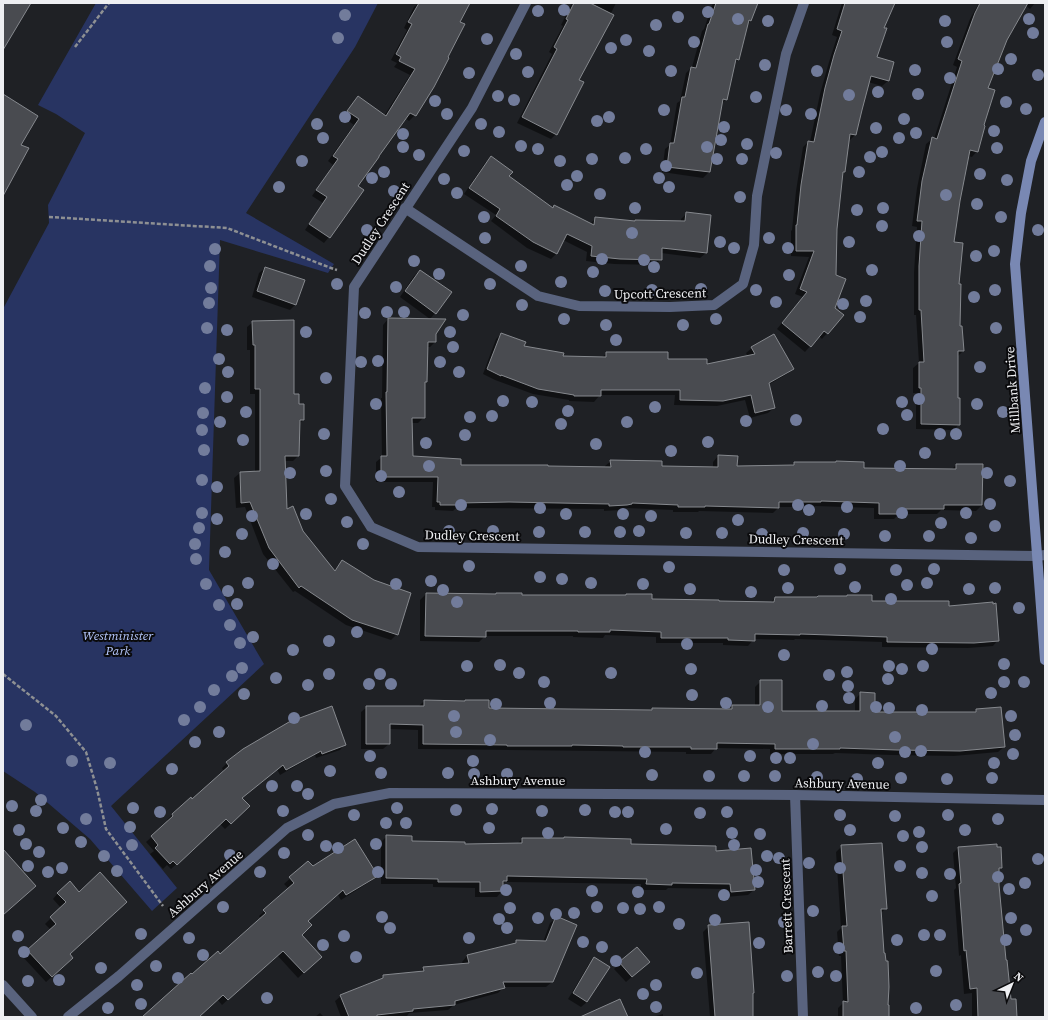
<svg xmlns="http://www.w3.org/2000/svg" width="1048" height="1020" font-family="'Source Serif 4',serif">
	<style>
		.green { fill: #283462 }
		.shadow { fill: #0007 }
		.building { fill: #494b50; stroke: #86898e }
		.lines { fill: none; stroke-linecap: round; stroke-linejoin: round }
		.path { stroke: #8e9093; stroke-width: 2.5; stroke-dasharray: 4 2; stroke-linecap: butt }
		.street { stroke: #59637e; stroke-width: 10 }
		.secondary { stroke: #7988b3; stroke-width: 10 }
		.tree { fill: #727c9b }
		.labels { text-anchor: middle; stroke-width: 4; stroke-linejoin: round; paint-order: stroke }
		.street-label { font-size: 13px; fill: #eeeff2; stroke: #0a0a0c }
		.park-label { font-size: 13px; font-style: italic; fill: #b5c7fc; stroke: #0a0a0c }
	</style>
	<rect width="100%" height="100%" fill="#1f2125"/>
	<polygon class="green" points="96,3 378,3 355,47 246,213 334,264 328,273 220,240 209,570 264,664 111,806 177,888 152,911 90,839 35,792 3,771 3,309 49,223 48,205 85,133 56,114 38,105"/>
	<g class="shadow">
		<polygon points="419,3 469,3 459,22 433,87 415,115 409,121 405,118 357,186 329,237 324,243 305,230 323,203 312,196 333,165 328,161 354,125 343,117 353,103 358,98 384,116 410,75 394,67 397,63 391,60 407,30 404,28 414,7"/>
		<polygon points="572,3 616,3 578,80 556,134 551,139 517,123 552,54 549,52 563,26 561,25"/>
		<polygon points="713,3 757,3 751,21 748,24 738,60 734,63 726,99 721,105 709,172 703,178 662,172 665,149 670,145 677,103 680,101 686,73 692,67 702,31 704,29"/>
		<polygon points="842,3 894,3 883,28 876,58 888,81 882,86 868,82 855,135 850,140 848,140 844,172 842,174 836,229 834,308 843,315 822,339 819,336 805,352 777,329 803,297 795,294 809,257 791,256 791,231 792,230 796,191 803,147 808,142 810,142 820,94 829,62 837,37 832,35"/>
		<polygon points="979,3 1035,3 1030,9 1025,5 1006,39 987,89 983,126 977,151 972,157 968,156 959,201 953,243 958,285 959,327 963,351 957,357 957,399 959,424 954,430 916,429 916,393 913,393 913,368 919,363 916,315 914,315 914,272 917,227 912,226 917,188 926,144 932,139 934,139 957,67 953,65 970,19"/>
		<polygon points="491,158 508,177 552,208 554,206 590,224 596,218 634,222 681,221 681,219 687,213 706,253 700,258 661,253 661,259 655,265 614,264 586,261 587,252 563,240 556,254 551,259 527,248 491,221 496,215 464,194 485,163"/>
		<polygon points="265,268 296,304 290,310 252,297 259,273"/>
		<polygon points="420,271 435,313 430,319 400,297 414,276"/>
		<polygon points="388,319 435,333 435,342 430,347 426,347 426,382 424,385 424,417 418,423 411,423 412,457 460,466 605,468 605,466 611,461 661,467 713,468 713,462 718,456 736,467 790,466 794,463 863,469 951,470 956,465 982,465 982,505 976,511 941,510 937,514 899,514 894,519 874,519 874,508 815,506 814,507 779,507 773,513 699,511 698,512 673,512 673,510 626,508 625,510 620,510 604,511 604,509 456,508 453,511 435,510 435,507 432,507 433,482 376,482 376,462 382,457 381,398 382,398 383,325"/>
		<polygon points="253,322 298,405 303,420 299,424 298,456 293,461 284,461 286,510 334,571 343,561 397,634 391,640 346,625 295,591 293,592 263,554 245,507 236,508 234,478 240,473 255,472 255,394 250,394 250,350 247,350 247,327"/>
		<polygon points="501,334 522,347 562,357 601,358 607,353 706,365 748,357 746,353 752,348 793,369 787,374 768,385 774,408 768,413 750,418 745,400 717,406 674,405 675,395 600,395 594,402 569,401 569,400 533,394 495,380 483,374 496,339"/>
		<polygon points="426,594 625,596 626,595 651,600 770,603 775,598 845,597 847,596 871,602 948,607 998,640 993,646 968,648 882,647 882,642 795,639 794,640 754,639 748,646 723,645 723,643 656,643 656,637 605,635 603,638 573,637 573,636 485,636 479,642 420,641 420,600"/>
		<polygon points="761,681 781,712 855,712 855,699 861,693 874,713 973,713 976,710 1004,747 998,752 954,756 891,755 835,753 833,754 770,754 770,749 716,748 711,754 686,754 686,752 418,749 418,730 389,729 389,744 383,749 361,749 361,712 367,707 419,706 424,701 488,709 651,710 652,709 729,710 733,706 755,706 755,687"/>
		<polygon points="345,744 340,750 316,758 315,755 280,775 277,769 241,798 243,812 225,829 220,824 171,869 167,865 163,869 150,854 154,851 146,842 168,822 167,820 172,815 191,798 192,800 224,772 222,768 227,763"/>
		<polygon points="387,836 411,842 464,845 517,844 522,839 630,845 715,852 754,890 748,895 726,897 725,889 668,888 666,890 641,890 641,884 505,882 502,884 502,891 497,897 475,897 475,888 433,887 433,884 381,884 381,842"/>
		<polygon points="842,846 886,908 880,914 886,1017 838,1017 838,1008 843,1003 841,956 839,956 837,932 841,928 836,852"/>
		<polygon points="958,848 1001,867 998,870 998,885 1005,961 1010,1000 1016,1017 972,1017 972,993 964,994 961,955 959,956 954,890 956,888 953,853"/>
		<polygon points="308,862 312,867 377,876 371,881 341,900 338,895 307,921 301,935 315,962 298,978 277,955 222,1005 217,999 198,1017 144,1017 192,976 220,955 261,919 259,916 289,889 284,884"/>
		<polygon points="58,893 79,893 66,964 46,982 22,956 51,930 45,924 61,908 53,899"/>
		<polygon points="556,918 552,982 546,987 504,987 498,993 454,1005 448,1010 409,1013 407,1016 397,1017 341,1017 335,1001 341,996 378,981 383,976 419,972 424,968 463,964 462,962 467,956 514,945 517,941 543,942 550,923"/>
		<polygon points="709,926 753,993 752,994 752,1017 710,1017 703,932"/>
		<polygon points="637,948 643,967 626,982 614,969"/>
		<polygon points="595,959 608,968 587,1002 581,1007 568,999 589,964"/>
		<polygon points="320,1013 324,1017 315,1017"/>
		<polygon points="663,1014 663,1017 652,1017"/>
	</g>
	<g class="building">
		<polygon points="3,3 31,3 3,50"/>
		<polygon points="419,3 470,3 460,22 465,24 448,57 449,58 434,87 416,116 410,113 379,156 379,157 358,186 364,190 330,238 309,224 327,197 316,190 338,159 333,156 359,119 347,111 358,96 386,116 415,69 399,61 401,57 396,54 412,24 408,22"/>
		<polygon points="574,3 590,3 614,15 579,80 584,82 557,135 522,117 557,49 554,47 568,20 566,19"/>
		<polygon points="716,3 758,3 751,21 749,20 739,60 736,59 727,100 723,99 710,172 667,167 670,143 674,143 682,97 685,97 691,67 696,68 708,24 709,24"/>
		<polygon points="845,3 895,3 884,28 887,28 877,57 894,62 889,81 871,76 862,110 856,135 850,134 845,172 843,172 837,229 836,275 846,279 835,308 844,315 828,334 824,331 811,347 782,323 807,292 800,289 814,251 796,251 796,225 797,225 801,185 808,141 814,142 825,88 834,55 842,31 837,29"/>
		<polygon points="980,3 1028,3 1007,40 988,88 995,90 984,125 985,126 978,152 970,150 960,201 954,242 963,243 959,284 961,284 960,326 962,326 964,351 958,351 958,398 960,398 960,425 921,424 921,388 919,388 919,362 924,362 921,310 919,310 919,266 922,221 917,221 922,181 932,137 937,139 962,61 958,59 975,13"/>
		<polygon points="3,94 38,116 21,145 29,148 3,196"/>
		<polygon points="491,156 513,172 509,176 553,208 554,205 594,225 595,217 635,221 635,220 685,221 686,212 711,215 707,253 662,248 662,260 620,259 591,256 592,246 567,234 557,254 533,242 496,216 500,209 469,188"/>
		<polygon points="265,267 305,280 296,305 257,291"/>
		<polygon points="420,270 452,292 436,314 405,291"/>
		<polygon points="388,318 446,319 436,334 436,342 428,342 427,382 425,382 425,418 412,418 413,456 461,459 461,465 548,465 548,466 611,467 610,460 662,461 662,466 718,467 718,455 738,456 737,466 794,465 794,462 836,462 836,461 864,462 864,468 956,469 956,464 983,464 982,505 944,505 944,509 901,509 901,514 879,514 879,503 821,501 821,502 779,502 779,508 705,506 705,507 678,507 678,505 632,503 632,504 627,505 609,506 609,504 509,502 459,503 459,505 440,505 440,502 437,502 438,477 381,477 381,456 387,456 386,392 387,392"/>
		<polygon points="294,320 294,394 299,394 299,404 304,404 304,420 300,420 299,456 285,456 287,509 293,506 303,531 335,571 342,560 374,580 411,593 398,635 352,620 301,586 299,588 269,548 250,502 241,503 240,472 260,471 260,389 255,389 255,345 253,345 252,321"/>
		<polygon points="501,333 526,342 524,346 564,353 563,356 606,357 606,352 668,352 668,359 707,359 707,364 755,354 751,347 774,334 794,369 769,383 775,408 755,413 751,395 723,401 680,400 680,390 601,390 601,396 574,396 574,395 538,389 501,375 501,376 487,369"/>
		<polygon points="426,593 496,594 496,593 522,593 522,595 626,595 626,594 652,594 652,599 719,600 719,601 774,602 775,597 817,597 818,596 847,596 847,595 872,595 872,601 949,601 949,606 993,602 993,604 996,603 999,641 974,643 887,642 887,637 800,634 800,635 755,634 755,641 728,640 728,638 661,638 661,632 610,630 610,632 578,632 578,631 486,631 486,637 425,636"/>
		<polygon points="760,680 782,680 782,711 860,711 860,692 875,693 875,712 976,712 976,709 1001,707 1005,747 960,751 897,750 840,748 840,749 775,749 775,744 717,743 717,749 691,749 691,747 623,747 623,746 572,745 572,746 507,746 507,745 423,744 423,725 390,724 390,744 366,744 366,706 424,706 424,700 465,701 465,700 489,700 489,708 652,710 652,708 732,709 732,705 760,705"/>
		<polygon points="332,706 346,745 322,754 321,751 286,770 283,765 242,798 250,806 231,824 226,819 177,865 173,861 170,864 155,848 158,845 151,836 173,816 172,814 191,797 192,799 229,766 226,762 243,749 289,722"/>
		<polygon points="386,835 412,836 412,841 465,842 465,844 522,843 522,838 564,838 564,837 631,839 631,844 716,846 716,851 751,848 755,890 731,892 730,884 672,883 672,885 646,884 647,879 507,876 507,881 503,881 503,891 480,892 480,882 438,882 438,879 386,878"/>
		<polygon points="355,839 378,876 346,895 343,890 308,921 312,925 302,935 322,957 304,973 283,951 228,1000 223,995 199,1017 142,1017 191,973 192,974 218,951 220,954 266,913 263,910 294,883 289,877 308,861 313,866"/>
		<polygon points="882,843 887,909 881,909 884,953 885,953 886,961 888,961 889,987 888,1005 889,1005 889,1017 843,1017 843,1001 848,1002 846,951 844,951 842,926 847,926 841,845"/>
		<polygon points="997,844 997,847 1001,847 1002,868 999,868 999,885 1006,960 1007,960 1011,999 1016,999 1017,1017 978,1017 977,988 970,989 966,950 964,951 959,884 961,883 958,847"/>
		<polygon points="3,849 36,886 3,915"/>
		<polygon points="100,872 127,902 70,954 73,958 52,977 27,950 56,924 50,917 66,902 57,893 70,881 79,892"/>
		<polygon points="556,916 577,925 553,982 503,982 505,988 455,1001 455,1005 413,1009 413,1011 377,1015 377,1017 349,1017 340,995 383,978 383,975 424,971 423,967 469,963 467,955 516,943 516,940 546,941"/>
		<polygon points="749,922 754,993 753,993 753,1017 715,1017 708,925"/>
		<polygon points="637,947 650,962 632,977 619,962"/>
		<polygon points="594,957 610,967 587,1002 573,993"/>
		<polygon points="620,999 628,1017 580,1017"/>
	</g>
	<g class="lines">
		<g class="path">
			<polyline points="75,47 109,3"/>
			<polyline points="49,217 227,228 331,268 337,270"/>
			<polyline points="3,674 56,716 86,752 97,789 106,829 163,906"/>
		</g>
		<g class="street">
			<polyline points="526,3 472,108 354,287 345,486 371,527 418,547 1037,556 1045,555"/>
			<polyline points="405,208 538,296 579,306 670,307 714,305 743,284 754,245 757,196 786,54 804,3"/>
			<polyline points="795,795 803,1017"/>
			<polyline points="3,985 32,1017"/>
			<polyline points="68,1017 119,976 287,828 334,804 390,793 795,795 1045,800"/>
		</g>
		<polyline class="secondary" points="1045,122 1031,161 1021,213 1015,264 1045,660"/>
	</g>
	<g class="tree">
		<circle cx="564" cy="10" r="6"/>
		<circle cx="538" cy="11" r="6"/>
		<circle cx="708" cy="12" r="6"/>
		<circle cx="345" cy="15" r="6"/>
		<circle cx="678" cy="17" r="6"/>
		<circle cx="738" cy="19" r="6"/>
		<circle cx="1029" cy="19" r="6"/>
		<circle cx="768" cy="21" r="6"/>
		<circle cx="945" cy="21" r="6"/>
		<circle cx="656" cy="25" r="6"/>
		<circle cx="1033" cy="33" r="6"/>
		<circle cx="338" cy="38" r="6"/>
		<circle cx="487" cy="39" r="6"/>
		<circle cx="626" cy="40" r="6"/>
		<circle cx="694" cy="42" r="6"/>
		<circle cx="947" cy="42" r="6"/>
		<circle cx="611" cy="48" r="6"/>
		<circle cx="649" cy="51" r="6"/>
		<circle cx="516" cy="54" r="6"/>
		<circle cx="1011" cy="59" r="6"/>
		<circle cx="765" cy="65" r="6"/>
		<circle cx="998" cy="69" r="6"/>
		<circle cx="915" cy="70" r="6"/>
		<circle cx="671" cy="71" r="6"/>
		<circle cx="817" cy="71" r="6"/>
		<circle cx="528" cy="72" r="6"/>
		<circle cx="469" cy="73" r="6"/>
		<circle cx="1038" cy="75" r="6"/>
		<circle cx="950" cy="78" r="6"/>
		<circle cx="878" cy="92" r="6"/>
		<circle cx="918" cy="94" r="6"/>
		<circle cx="849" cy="95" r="6"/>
		<circle cx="498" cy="96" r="6"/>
		<circle cx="756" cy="97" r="6"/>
		<circle cx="514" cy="100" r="6"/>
		<circle cx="435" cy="101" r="6"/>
		<circle cx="1006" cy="102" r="6"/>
		<circle cx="1026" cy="109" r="6"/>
		<circle cx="664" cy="110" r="6"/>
		<circle cx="786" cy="110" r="6"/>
		<circle cx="447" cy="114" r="6"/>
		<circle cx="811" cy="114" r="6"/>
		<circle cx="345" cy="117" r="6"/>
		<circle cx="609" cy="117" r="6"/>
		<circle cx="904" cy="119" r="6"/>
		<circle cx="597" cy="121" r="6"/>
		<circle cx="317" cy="124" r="6"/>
		<circle cx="481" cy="124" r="6"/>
		<circle cx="724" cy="127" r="6"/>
		<circle cx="876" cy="128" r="6"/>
		<circle cx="994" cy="131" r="6"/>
		<circle cx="499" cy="132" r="6"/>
		<circle cx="916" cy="133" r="6"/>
		<circle cx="403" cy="134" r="6"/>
		<circle cx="323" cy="138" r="6"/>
		<circle cx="899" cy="138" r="6"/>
		<circle cx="721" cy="140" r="6"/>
		<circle cx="747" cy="144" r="6"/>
		<circle cx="521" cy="146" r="6"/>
		<circle cx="403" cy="147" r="6"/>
		<circle cx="707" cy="147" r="6"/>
		<circle cx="997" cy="148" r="6"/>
		<circle cx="538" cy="149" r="6"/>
		<circle cx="646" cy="149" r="6"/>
		<circle cx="464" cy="151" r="6"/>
		<circle cx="882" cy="152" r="6"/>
		<circle cx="776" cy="153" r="6"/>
		<circle cx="419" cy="155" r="6"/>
		<circle cx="870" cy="157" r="6"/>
		<circle cx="625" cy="158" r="6"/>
		<circle cx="592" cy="159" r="6"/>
		<circle cx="717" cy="159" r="6"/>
		<circle cx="742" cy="159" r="6"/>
		<circle cx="302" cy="161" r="6"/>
		<circle cx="560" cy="161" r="6"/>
		<circle cx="666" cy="166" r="6"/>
		<circle cx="384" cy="172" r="6"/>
		<circle cx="859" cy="172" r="6"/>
		<circle cx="980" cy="174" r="6"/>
		<circle cx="577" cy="176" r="6"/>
		<circle cx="372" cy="178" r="6"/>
		<circle cx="659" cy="178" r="6"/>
		<circle cx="444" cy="179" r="6"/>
		<circle cx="1007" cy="180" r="6"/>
		<circle cx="567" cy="185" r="6"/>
		<circle cx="279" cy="187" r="6"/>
		<circle cx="669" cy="187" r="6"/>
		<circle cx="394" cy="191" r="6"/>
		<circle cx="457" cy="193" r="6"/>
		<circle cx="600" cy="194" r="6"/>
		<circle cx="946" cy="195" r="6"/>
		<circle cx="740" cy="197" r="6"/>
		<circle cx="977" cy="204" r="6"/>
		<circle cx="635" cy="208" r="6"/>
		<circle cx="883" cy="208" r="6"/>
		<circle cx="857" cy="210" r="6"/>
		<circle cx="484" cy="217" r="6"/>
		<circle cx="1001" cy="217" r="6"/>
		<circle cx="882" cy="226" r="6"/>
		<circle cx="367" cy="230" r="6"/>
		<circle cx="1038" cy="230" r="6"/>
		<circle cx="632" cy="233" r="6"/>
		<circle cx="919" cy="236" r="6"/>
		<circle cx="485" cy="238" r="6"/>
		<circle cx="769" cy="238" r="6"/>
		<circle cx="720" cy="242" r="6"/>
		<circle cx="849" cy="242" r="6"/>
		<circle cx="734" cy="248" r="6"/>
		<circle cx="788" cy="248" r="6"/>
		<circle cx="215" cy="249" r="6"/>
		<circle cx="994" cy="251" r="6"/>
		<circle cx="976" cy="256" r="6"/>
		<circle cx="602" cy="259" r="6"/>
		<circle cx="644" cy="260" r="6"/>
		<circle cx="414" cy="261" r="6"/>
		<circle cx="210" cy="266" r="6"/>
		<circle cx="521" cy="266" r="6"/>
		<circle cx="654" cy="267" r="6"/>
		<circle cx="872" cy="270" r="6"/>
		<circle cx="593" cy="272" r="6"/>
		<circle cx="439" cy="274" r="6"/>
		<circle cx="789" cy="275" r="6"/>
		<circle cx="561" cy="282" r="6"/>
		<circle cx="337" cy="284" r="6"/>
		<circle cx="490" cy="284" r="6"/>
		<circle cx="396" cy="287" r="6"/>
		<circle cx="211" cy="288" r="6"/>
		<circle cx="701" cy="289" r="6"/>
		<circle cx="652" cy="290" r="6"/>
		<circle cx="756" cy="290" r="6"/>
		<circle cx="995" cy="290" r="6"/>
		<circle cx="605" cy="291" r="6"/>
		<circle cx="974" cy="297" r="6"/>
		<circle cx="866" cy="301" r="6"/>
		<circle cx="776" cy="302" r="6"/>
		<circle cx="209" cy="303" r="6"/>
		<circle cx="843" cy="304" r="6"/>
		<circle cx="522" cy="305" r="6"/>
		<circle cx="387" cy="312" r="6"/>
		<circle cx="404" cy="312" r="6"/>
		<circle cx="365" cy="313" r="6"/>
		<circle cx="463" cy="315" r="6"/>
		<circle cx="860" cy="317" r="6"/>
		<circle cx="564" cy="319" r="6"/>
		<circle cx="716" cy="319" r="6"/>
		<circle cx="606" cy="325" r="6"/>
		<circle cx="683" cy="325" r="6"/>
		<circle cx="207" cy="328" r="6"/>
		<circle cx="996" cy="328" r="6"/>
		<circle cx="227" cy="330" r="6"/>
		<circle cx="306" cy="332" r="6"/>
		<circle cx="450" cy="332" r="6"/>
		<circle cx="616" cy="340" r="6"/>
		<circle cx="453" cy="347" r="6"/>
		<circle cx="219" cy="359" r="6"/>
		<circle cx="378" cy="361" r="6"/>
		<circle cx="361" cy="362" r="6"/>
		<circle cx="440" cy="362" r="6"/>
		<circle cx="980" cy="367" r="6"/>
		<circle cx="228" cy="372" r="6"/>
		<circle cx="459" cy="372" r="6"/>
		<circle cx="326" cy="378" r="6"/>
		<circle cx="205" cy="388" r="6"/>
		<circle cx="227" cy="397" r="6"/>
		<circle cx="919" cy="399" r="6"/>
		<circle cx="503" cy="401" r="6"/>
		<circle cx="532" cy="402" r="6"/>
		<circle cx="902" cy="402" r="6"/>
		<circle cx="376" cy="404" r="6"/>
		<circle cx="977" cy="404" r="6"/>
		<circle cx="655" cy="407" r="6"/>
		<circle cx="568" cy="411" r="6"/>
		<circle cx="246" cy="412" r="6"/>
		<circle cx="1003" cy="412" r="6"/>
		<circle cx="203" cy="413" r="6"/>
		<circle cx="907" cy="415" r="6"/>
		<circle cx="492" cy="416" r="6"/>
		<circle cx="470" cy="417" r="6"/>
		<circle cx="796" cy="420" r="6"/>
		<circle cx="746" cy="421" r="6"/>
		<circle cx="220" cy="422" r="6"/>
		<circle cx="627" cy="422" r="6"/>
		<circle cx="561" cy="424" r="6"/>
		<circle cx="883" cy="429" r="6"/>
		<circle cx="202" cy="430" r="6"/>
		<circle cx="324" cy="434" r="6"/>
		<circle cx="940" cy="434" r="6"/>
		<circle cx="956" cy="434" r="6"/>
		<circle cx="465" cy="435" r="6"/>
		<circle cx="243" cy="440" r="6"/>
		<circle cx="708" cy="442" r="6"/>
		<circle cx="426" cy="443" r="6"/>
		<circle cx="596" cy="444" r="6"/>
		<circle cx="204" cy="450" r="6"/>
		<circle cx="671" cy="451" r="6"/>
		<circle cx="925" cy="453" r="6"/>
		<circle cx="429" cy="466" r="6"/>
		<circle cx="900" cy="466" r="6"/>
		<circle cx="326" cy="471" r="6"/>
		<circle cx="290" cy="473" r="6"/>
		<circle cx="987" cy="473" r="6"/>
		<circle cx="381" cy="476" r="6"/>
		<circle cx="202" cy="480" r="6"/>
		<circle cx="1010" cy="481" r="6"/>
		<circle cx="217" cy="487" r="6"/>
		<circle cx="399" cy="492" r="6"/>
		<circle cx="331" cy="499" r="6"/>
		<circle cx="990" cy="504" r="6"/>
		<circle cx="461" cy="505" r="6"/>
		<circle cx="798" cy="505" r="6"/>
		<circle cx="847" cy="507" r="6"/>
		<circle cx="540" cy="508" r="6"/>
		<circle cx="809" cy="510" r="6"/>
		<circle cx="202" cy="513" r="6"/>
		<circle cx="902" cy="513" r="6"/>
		<circle cx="966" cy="513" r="6"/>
		<circle cx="306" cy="514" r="6"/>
		<circle cx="566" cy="514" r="6"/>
		<circle cx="623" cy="514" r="6"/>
		<circle cx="252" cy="516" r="6"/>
		<circle cx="651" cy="516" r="6"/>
		<circle cx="217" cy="519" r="6"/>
		<circle cx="738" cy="520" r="6"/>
		<circle cx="347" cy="522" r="6"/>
		<circle cx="941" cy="523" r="6"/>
		<circle cx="995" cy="526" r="6"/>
		<circle cx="199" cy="528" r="6"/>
		<circle cx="449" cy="531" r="6"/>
		<circle cx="493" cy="531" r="6"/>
		<circle cx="639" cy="531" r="6"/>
		<circle cx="539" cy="532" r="6"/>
		<circle cx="585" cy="532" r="6"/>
		<circle cx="620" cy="532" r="6"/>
		<circle cx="686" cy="533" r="6"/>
		<circle cx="722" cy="533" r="6"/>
		<circle cx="803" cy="533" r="6"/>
		<circle cx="242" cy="534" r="6"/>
		<circle cx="762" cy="534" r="6"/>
		<circle cx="844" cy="534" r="6"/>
		<circle cx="885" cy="536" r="6"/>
		<circle cx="929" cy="536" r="6"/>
		<circle cx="971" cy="538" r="6"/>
		<circle cx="195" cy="544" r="6"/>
		<circle cx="363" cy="544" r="6"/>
		<circle cx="225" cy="552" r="6"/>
		<circle cx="196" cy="559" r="6"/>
		<circle cx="273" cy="564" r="6"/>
		<circle cx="469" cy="566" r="6"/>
		<circle cx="669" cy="567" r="6"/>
		<circle cx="840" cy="569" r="6"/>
		<circle cx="934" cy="569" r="6"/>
		<circle cx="784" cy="570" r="6"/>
		<circle cx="896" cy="570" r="6"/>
		<circle cx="540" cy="577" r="6"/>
		<circle cx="562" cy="579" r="6"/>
		<circle cx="431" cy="581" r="6"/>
		<circle cx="248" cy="583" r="6"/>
		<circle cx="591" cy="583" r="6"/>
		<circle cx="927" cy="583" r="6"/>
		<circle cx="206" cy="584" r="6"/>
		<circle cx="396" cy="584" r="6"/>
		<circle cx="643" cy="584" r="6"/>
		<circle cx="907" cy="585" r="6"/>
		<circle cx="855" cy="587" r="6"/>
		<circle cx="788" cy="588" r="6"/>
		<circle cx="995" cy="588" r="6"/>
		<circle cx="690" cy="589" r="6"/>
		<circle cx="969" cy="589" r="6"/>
		<circle cx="443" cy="590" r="6"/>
		<circle cx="228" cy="591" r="6"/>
		<circle cx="751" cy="592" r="6"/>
		<circle cx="891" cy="599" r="6"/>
		<circle cx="457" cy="602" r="6"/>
		<circle cx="237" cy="604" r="6"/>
		<circle cx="219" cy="605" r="6"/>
		<circle cx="1019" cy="608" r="6"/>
		<circle cx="230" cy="625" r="6"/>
		<circle cx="357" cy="632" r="6"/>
		<circle cx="253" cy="637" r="6"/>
		<circle cx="329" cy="641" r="6"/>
		<circle cx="240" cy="643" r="6"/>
		<circle cx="687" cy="644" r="6"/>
		<circle cx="932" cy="649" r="6"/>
		<circle cx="293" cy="650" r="6"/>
		<circle cx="784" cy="655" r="6"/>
		<circle cx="1004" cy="664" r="6"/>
		<circle cx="500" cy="665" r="6"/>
		<circle cx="467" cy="666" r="6"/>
		<circle cx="889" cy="666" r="6"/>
		<circle cx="923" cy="666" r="6"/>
		<circle cx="242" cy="668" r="6"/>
		<circle cx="691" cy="669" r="6"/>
		<circle cx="902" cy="669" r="6"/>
		<circle cx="847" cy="672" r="6"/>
		<circle cx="519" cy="673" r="6"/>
		<circle cx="611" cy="673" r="6"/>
		<circle cx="329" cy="674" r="6"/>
		<circle cx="380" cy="674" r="6"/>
		<circle cx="829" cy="675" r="6"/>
		<circle cx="232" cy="676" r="6"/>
		<circle cx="276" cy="678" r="6"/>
		<circle cx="888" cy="679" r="6"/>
		<circle cx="544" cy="682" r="6"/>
		<circle cx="1004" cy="682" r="6"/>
		<circle cx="1024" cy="682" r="6"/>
		<circle cx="369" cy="684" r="6"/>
		<circle cx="391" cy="684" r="6"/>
		<circle cx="308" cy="685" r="6"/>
		<circle cx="848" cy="686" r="6"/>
		<circle cx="214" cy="690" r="6"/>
		<circle cx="991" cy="693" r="6"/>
		<circle cx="244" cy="694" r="6"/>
		<circle cx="692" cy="695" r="6"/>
		<circle cx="849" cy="698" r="6"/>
		<circle cx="550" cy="703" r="6"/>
		<circle cx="726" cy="703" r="6"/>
		<circle cx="496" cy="704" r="6"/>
		<circle cx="822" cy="706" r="6"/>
		<circle cx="200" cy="707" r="6"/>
		<circle cx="768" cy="707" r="6"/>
		<circle cx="876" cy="707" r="6"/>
		<circle cx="889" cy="708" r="6"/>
		<circle cx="922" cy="710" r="6"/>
		<circle cx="454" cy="716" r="6"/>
		<circle cx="1011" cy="716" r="6"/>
		<circle cx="294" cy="718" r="6"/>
		<circle cx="184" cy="720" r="6"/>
		<circle cx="26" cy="725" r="6"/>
		<circle cx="219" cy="732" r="6"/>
		<circle cx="456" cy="732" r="6"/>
		<circle cx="1015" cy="735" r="6"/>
		<circle cx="895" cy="737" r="6"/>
		<circle cx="490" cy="740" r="6"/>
		<circle cx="195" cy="742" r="6"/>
		<circle cx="813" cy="744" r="6"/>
		<circle cx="921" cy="751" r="6"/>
		<circle cx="645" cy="752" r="6"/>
		<circle cx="905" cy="752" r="6"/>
		<circle cx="1013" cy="754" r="6"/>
		<circle cx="370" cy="756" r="6"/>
		<circle cx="750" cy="756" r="6"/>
		<circle cx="776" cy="758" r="6"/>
		<circle cx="790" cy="758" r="6"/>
		<circle cx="72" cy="761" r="6"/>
		<circle cx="473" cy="761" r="6"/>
		<circle cx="110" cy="763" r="6"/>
		<circle cx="878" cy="763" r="6"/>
		<circle cx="994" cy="763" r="6"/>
		<circle cx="172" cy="769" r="6"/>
		<circle cx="330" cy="771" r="6"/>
		<circle cx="381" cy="773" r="6"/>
		<circle cx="448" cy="773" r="6"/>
		<circle cx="474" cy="774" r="6"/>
		<circle cx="507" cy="774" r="6"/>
		<circle cx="652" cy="775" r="6"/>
		<circle cx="709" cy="776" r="6"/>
		<circle cx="744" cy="776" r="6"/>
		<circle cx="775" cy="776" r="6"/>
		<circle cx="817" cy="777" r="6"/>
		<circle cx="901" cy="778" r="6"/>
		<circle cx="992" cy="778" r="6"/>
		<circle cx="857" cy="779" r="6"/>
		<circle cx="947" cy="779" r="6"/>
		<circle cx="272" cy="786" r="6"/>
		<circle cx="297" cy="786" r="6"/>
		<circle cx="308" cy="794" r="6"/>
		<circle cx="41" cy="800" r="6"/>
		<circle cx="12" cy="806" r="6"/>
		<circle cx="133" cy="808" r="6"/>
		<circle cx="397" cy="808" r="6"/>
		<circle cx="492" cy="809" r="6"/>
		<circle cx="456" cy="810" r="6"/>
		<circle cx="585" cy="810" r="6"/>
		<circle cx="36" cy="811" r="6"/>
		<circle cx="283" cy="811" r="6"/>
		<circle cx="542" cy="811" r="6"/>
		<circle cx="160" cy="812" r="6"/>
		<circle cx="615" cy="812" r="6"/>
		<circle cx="628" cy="812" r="6"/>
		<circle cx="727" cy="812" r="6"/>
		<circle cx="700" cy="813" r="6"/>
		<circle cx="354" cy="815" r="6"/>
		<circle cx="840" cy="815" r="6"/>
		<circle cx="948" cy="815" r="6"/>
		<circle cx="895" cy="816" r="6"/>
		<circle cx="86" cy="819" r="6"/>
		<circle cx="998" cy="819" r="6"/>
		<circle cx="386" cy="823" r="6"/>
		<circle cx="406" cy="823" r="6"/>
		<circle cx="130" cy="827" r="6"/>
		<circle cx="63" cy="828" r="6"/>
		<circle cx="489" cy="828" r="6"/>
		<circle cx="666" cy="829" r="6"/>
		<circle cx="19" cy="830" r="6"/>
		<circle cx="850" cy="830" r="6"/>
		<circle cx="965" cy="830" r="6"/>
		<circle cx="919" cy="832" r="6"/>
		<circle cx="548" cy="833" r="6"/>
		<circle cx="732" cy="833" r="6"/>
		<circle cx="760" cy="834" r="6"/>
		<circle cx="308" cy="835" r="6"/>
		<circle cx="903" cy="836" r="6"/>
		<circle cx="81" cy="842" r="6"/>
		<circle cx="26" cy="844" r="6"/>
		<circle cx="376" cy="844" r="6"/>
		<circle cx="132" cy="845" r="6"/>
		<circle cx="734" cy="845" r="6"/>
		<circle cx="326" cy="846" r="6"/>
		<circle cx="922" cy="847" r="6"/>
		<circle cx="338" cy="848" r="6"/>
		<circle cx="39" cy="852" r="6"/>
		<circle cx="284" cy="853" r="6"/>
		<circle cx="230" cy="855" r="6"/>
		<circle cx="104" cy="856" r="6"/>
		<circle cx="767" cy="856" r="6"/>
		<circle cx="779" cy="858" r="6"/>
		<circle cx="1038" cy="859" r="6"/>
		<circle cx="809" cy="863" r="6"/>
		<circle cx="28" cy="866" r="6"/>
		<circle cx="900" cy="866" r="6"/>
		<circle cx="62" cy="868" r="6"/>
		<circle cx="840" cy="868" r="6"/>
		<circle cx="756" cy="870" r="6"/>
		<circle cx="117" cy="871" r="6"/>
		<circle cx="48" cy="872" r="6"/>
		<circle cx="260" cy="872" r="6"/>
		<circle cx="378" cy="872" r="6"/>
		<circle cx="922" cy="873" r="6"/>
		<circle cx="950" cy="874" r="6"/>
		<circle cx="998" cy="877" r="6"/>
		<circle cx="758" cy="882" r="6"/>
		<circle cx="1025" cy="883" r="6"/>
		<circle cx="1009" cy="889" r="6"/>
		<circle cx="506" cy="890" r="6"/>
		<circle cx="592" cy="891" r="6"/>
		<circle cx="638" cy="892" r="6"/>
		<circle cx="724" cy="895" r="6"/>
		<circle cx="932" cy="896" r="6"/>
		<circle cx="223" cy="907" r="6"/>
		<circle cx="597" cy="907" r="6"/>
		<circle cx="659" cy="907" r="6"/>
		<circle cx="510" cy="908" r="6"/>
		<circle cx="623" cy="908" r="6"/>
		<circle cx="640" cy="909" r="6"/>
		<circle cx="813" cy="911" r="6"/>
		<circle cx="574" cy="913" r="6"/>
		<circle cx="556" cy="914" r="6"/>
		<circle cx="382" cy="917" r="6"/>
		<circle cx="538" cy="918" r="6"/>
		<circle cx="1011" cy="918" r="6"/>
		<circle cx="499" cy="919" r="6"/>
		<circle cx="715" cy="920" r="6"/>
		<circle cx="784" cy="922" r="6"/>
		<circle cx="679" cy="924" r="6"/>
		<circle cx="390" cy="928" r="6"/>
		<circle cx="507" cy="928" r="6"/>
		<circle cx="1026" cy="930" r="6"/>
		<circle cx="141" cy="934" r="6"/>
		<circle cx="924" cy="935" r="6"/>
		<circle cx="940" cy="935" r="6"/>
		<circle cx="18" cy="936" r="6"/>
		<circle cx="344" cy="936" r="6"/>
		<circle cx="189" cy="938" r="6"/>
		<circle cx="469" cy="938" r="6"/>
		<circle cx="897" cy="940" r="6"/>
		<circle cx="1006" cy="940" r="6"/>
		<circle cx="583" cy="942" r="6"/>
		<circle cx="759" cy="943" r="6"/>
		<circle cx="323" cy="945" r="6"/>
		<circle cx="602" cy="947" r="6"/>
		<circle cx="839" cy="948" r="6"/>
		<circle cx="24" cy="952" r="6"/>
		<circle cx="203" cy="955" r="6"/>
		<circle cx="356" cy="957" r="6"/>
		<circle cx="616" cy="961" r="6"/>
		<circle cx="156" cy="966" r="6"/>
		<circle cx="101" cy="968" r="6"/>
		<circle cx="936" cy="971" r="6"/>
		<circle cx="818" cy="972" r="6"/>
		<circle cx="697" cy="973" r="6"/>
		<circle cx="787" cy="976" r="6"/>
		<circle cx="836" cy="976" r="6"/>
		<circle cx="178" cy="978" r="6"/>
		<circle cx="59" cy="980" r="6"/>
		<circle cx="28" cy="981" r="6"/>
		<circle cx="137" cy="985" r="6"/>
		<circle cx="656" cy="985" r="6"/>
		<circle cx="643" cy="994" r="6"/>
		<circle cx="267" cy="998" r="6"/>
		<circle cx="141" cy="1004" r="6"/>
		<circle cx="956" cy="1005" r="6"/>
		<circle cx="656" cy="1007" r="6"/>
		<circle cx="108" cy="1008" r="6"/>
		<circle cx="916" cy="1008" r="6"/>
	</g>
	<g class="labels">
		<g class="street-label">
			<text transform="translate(380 223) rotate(-57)" y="5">Dudley Crescent</text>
			<text transform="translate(660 293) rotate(-1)" y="5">Upcott Crescent</text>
			<text transform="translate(1012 390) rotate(-94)" y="5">Millbank Drive</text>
			<text transform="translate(472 535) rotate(1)" y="5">Dudley Crescent</text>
			<text transform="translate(796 539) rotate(1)" y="5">Dudley Crescent</text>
			<text x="518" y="785">Ashbury Avenue</text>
			<text transform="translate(842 783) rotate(1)" y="5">Ashbury Avenue</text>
			<text transform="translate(205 883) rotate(-41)" y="5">Ashbury Avenue</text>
			<text transform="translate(786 906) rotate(-92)" y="5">Barrett Crescent</text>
		</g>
		<g class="park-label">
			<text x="118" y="640">Westminister<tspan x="118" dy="15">Park</tspan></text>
		</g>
	</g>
	<rect width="1048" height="1020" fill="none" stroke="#eeeff2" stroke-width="8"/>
	<g transform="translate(1012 984) rotate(43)" stroke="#0a0a0c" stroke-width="3" paint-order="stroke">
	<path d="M0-3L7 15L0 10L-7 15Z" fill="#eeeff2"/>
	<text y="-6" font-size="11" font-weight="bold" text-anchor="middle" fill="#eeeff2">N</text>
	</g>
</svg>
